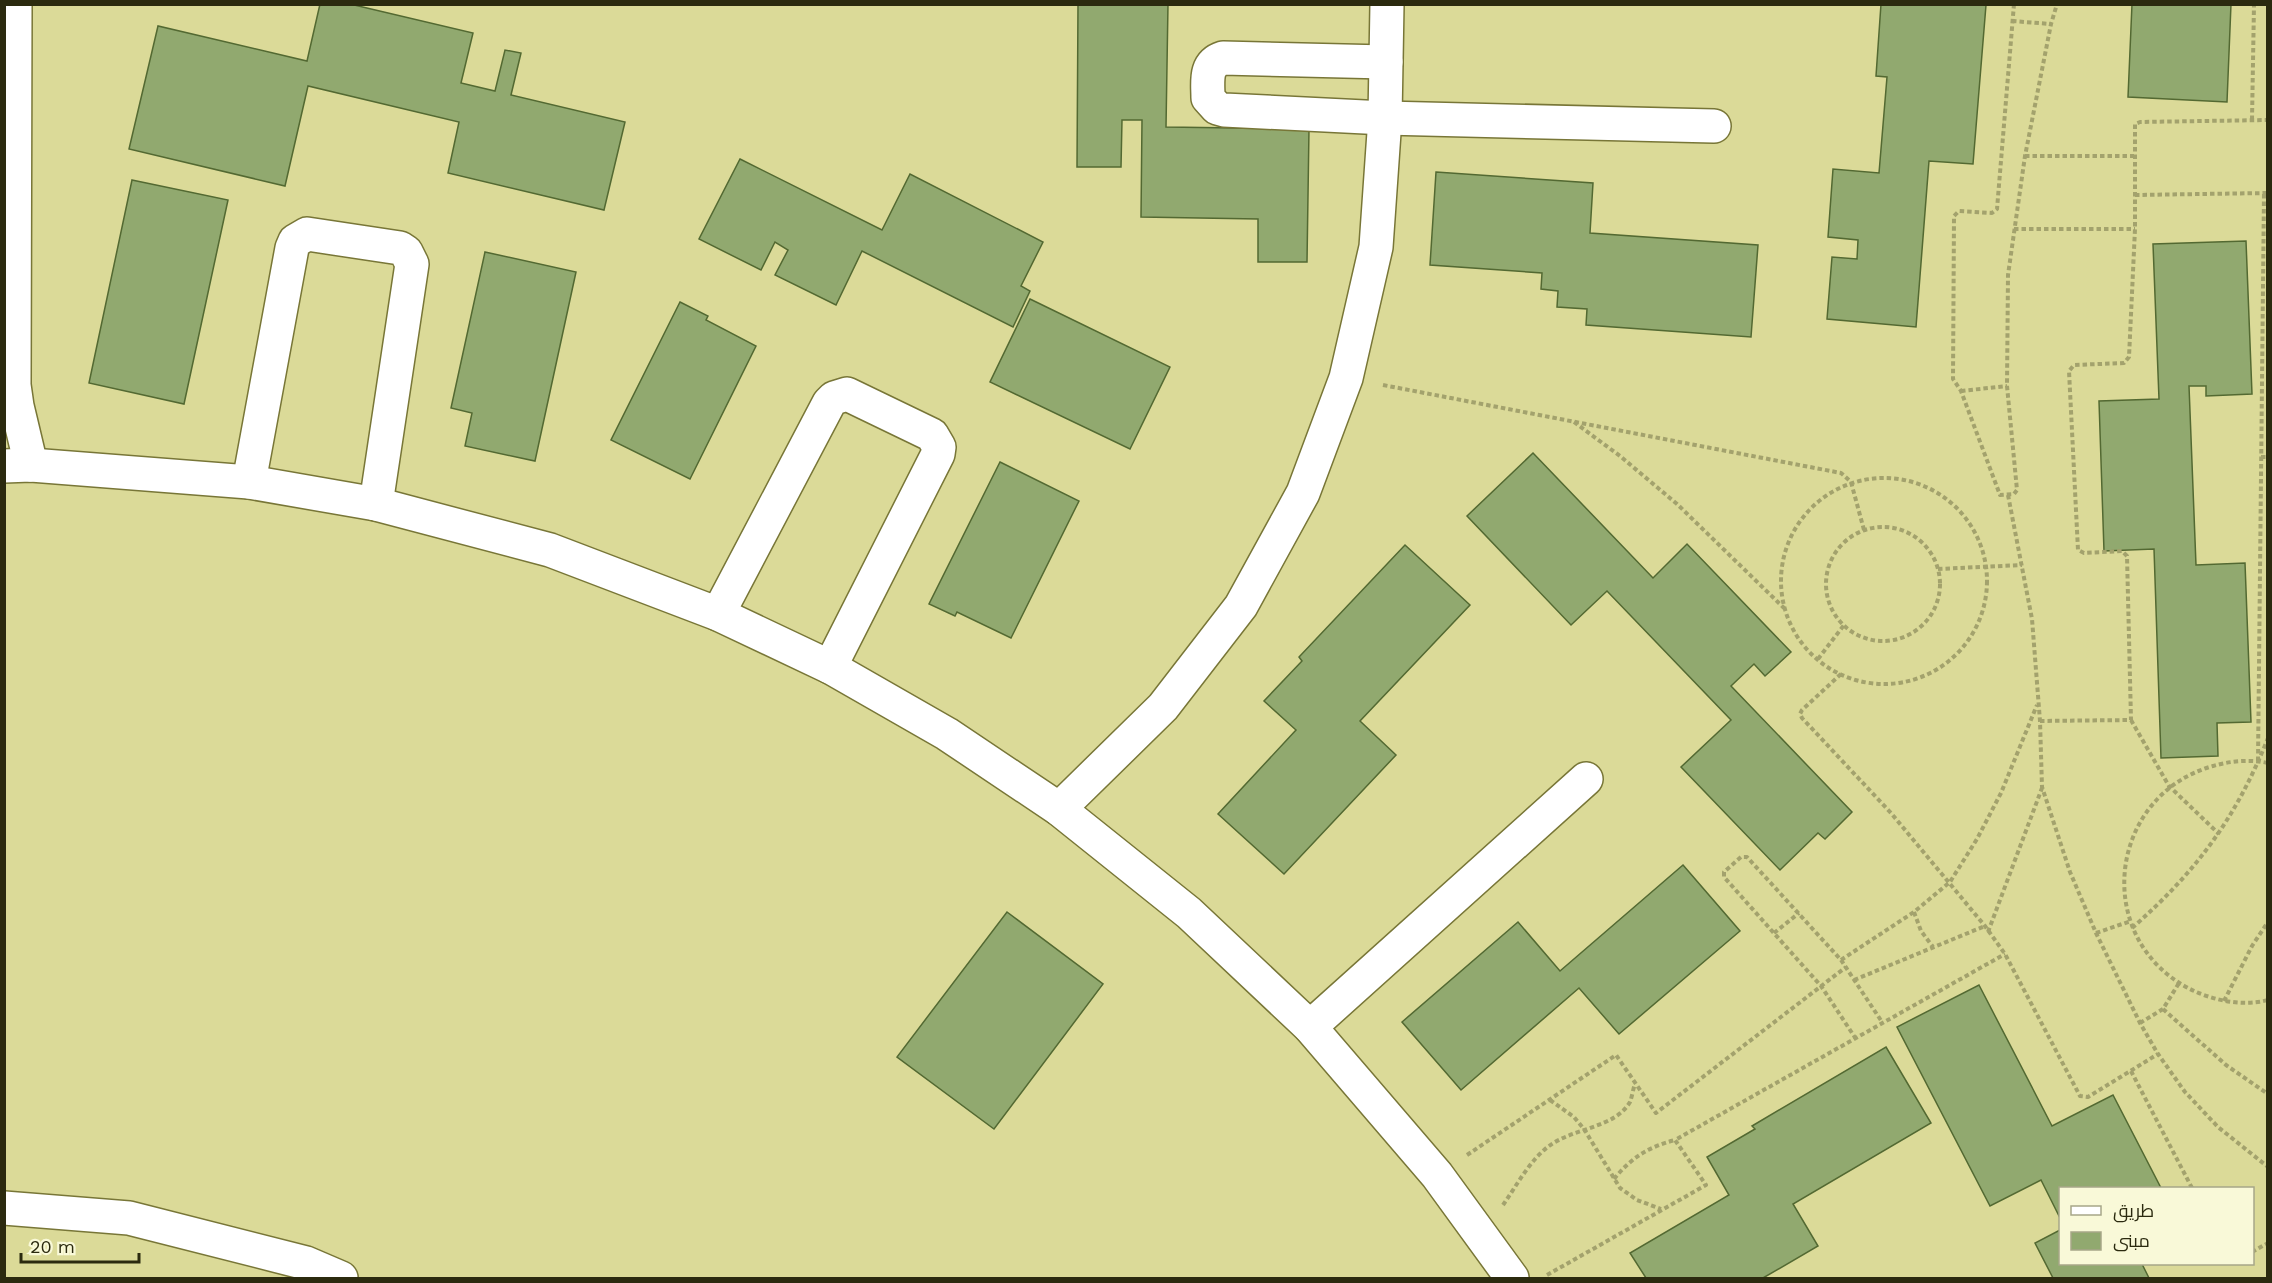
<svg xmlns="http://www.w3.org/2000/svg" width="2272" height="1283" font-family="'Work Sans',Cairo,sans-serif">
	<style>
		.building { fill: #91a96f; stroke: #536932; stroke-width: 1.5 }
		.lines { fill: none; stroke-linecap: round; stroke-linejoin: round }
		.minor-casing { stroke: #787637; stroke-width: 36 }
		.path { stroke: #a3a26d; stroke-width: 4; stroke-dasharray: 4.5 3; stroke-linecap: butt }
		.minor { stroke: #fff; stroke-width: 33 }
	</style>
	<rect width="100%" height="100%" fill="#dbda98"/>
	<g class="building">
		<polygon points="320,4 350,4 473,33 461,83 495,91 505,50 521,53 511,95 625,122 604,210 448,173 459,122 308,86 285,186 129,149 158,26 307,61"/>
		<polygon points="1078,4 1168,4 1166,127 1309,129 1307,262 1258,262 1258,219 1141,217 1142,120 1122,120 1121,167 1077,167"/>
		<polygon points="1881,4 1986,5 1973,164 1929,161 1916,327 1827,319 1832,257 1857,259 1858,240 1828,237 1833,169 1879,173 1887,77 1876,76"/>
		<polygon points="2132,4 2231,4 2227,102 2128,97"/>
		<polygon points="740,159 882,230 910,174 1043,242 1021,286 1030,291 1013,327 862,251 836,305 775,275 788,250 775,242 761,270 699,239"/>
		<polygon points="1436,172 1593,183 1590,233 1758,245 1751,337 1586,325 1587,309 1557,307 1558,291 1541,289 1542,273 1430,265"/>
		<polygon points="132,180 228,200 184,404 89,383"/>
		<polygon points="2246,241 2252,394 2206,396 2206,386 2189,386 2196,565 2245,563 2251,722 2217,723 2218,756 2161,758 2154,549 2104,551 2099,401 2159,399 2153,244"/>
		<polygon points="485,252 576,272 535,461 465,446 472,413 451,408"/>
		<polygon points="1030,299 1170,367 1130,449 990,382"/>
		<polygon points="680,302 708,316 706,320 756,346 690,479 611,440"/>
		<polygon points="1533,453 1653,578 1687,544 1791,652 1765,676 1754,664 1731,686 1852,812 1825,839 1818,833 1780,870 1681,767 1731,720 1607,591 1571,625 1467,516"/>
		<polygon points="1000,462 1079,501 1011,638 957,612 955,616 929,604"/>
		<polygon points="1405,545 1470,605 1360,721 1396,755 1284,874 1218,814 1296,730 1264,701 1302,661 1299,657"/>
		<polygon points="1683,865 1740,931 1619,1034 1579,988 1461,1090 1402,1022 1518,922 1560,971"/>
		<polygon points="1007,912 1103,984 994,1129 897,1057"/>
		<polygon points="1979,985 2052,1126 2113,1095 2161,1188 2060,1188 2060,1218 2041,1180 1990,1206 1897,1027"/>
		<polygon points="1886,1047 1931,1123 1793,1204 1818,1246 1763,1278 1646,1278 1630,1253 1729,1195 1707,1157 1755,1129 1752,1126"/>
		<polygon points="2060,1230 2060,1264 2142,1264 2149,1278 2053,1278 2035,1243"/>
	</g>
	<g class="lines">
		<defs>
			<g id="minor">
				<polyline points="15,4 14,385 17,406 31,465"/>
				<path d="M1386,62l-163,-4c-19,6 -15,24 -15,40l9,10 7,2 161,8 329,8"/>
				<polyline points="4,466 31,465 249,482 376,504 550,550 718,614 830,667 947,734 1059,809 1189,913 1310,1027 1437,1175 1512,1278"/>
				<polyline points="249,482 292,248 295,241 307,234 400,248 406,252 412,264 376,504"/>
				<polyline points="718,614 829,403 834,398 847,394 932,435 939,447 938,454 830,667"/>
				<polyline points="1059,809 1163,707 1241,606 1303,493 1346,378 1376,247 1385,118 1387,4"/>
				<polyline points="1310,1027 1586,779"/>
				<polyline points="4,1208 129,1218 306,1263 341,1278"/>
			</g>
		</defs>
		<use href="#minor" class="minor-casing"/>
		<g class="path">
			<polyline points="2014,4 1997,209 1992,213 1959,211 1954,216 1953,379 1961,391 2000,495 2014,494 2017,490 2007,386 2008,275 2025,156 2051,24 2057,4"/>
			<polyline points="2012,21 2051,24"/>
			<polyline points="2252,120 2254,4"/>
			<polyline points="2025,156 2134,156"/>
			<polyline points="2135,195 2268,193"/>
			<polyline points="2014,229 2135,229"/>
			<polyline points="1383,385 1841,473 1851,482 1864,530"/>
			<polyline points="1961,391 2007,386"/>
			<polyline points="1574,422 1620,456 1677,504 1784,608"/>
			<polyline points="2261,457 2268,457"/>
			<circle cx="1884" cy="581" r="103"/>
			<polyline points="2008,495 2032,619 2040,721 2042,787 2070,872 2096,933 2140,1023 2158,1054 2185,1092 2218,1127 2268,1167"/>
			<circle cx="1883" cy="584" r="57"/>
			<polyline points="1938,569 2022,565"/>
			<polyline points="1818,659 1844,625"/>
			<polyline points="1841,674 1802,710 1800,714 1802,718 1891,813 1985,926 2005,954 2080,1096 2088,1097 2158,1054"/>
			<polyline points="2131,720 2169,786 2219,834"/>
			<polyline points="2040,721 2131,720 2127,556 2122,551 2084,553 2078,550 2069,371 2074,365 2124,363 2129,357 2135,229 2135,124 2140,122 2268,120"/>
			<polyline points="2258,761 2264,193"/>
			<path d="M2268,763c-18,-4 -38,-2 -55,3 -104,29 -122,170 -25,222 23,12 54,19 80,12"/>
			<polyline points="1914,912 1921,931 1933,947"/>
			<path d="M2132,928c65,-57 104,-110 136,-190"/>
			<polyline points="1988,932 2042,788"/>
			<polyline points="1774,933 1799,913"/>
			<polyline points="2096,933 2131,921"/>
			<polyline points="1841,960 1914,912 1950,882 1977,839 2001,793 2037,705"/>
			<polyline points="1854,980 1985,926"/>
			<polyline points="2224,1001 2252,946 2268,922"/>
			<polyline points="2163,1009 2226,1065 2268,1094"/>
			<polyline points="2140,1023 2163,1009 2179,983"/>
			<polyline points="1856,1039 1821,986 1724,877 1724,872 1741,857 1747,857 1841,960 1882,1022"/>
			<polyline points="2131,1071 2192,1188"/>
			<polyline points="1550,1100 1574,1117 1584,1129 1620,1188 1637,1200 1661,1209"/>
			<polyline points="1467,1155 1616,1055 1656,1113 1846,967"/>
			<path d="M1614,1179c17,-21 34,-32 61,-39"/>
			<path d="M1503,1205c14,-20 27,-45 46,-59 24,-18 66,-18 81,-44 2,-5 3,-13 5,-18"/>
			<polyline points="2252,1252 2268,1243"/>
			<polyline points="1547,1275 1706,1185 1675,1140 2005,954"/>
		</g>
		<use href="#minor" class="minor"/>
	</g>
	<rect width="2272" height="1283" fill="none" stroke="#2b2a0f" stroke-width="12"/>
	<rect x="2059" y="1187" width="195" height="78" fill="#f9f9d8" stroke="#a7a688" stroke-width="1.5"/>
	<rect x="2071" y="1206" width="30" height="9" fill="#ffffff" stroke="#a7a688" stroke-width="1.5"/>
	<text x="2113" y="1217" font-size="18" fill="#2b2a0f">طريق</text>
	<rect x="2071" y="1232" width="30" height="18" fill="#91a96f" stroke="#a7a688" stroke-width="1.5"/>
	<text x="2113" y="1247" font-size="18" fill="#2b2a0f">مبنى</text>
	<path d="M21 1253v9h118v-9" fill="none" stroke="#2b2a0f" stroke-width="3"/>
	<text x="30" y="1253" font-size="18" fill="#2b2a0f" stroke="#f9f9d8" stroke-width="4.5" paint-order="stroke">20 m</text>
</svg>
